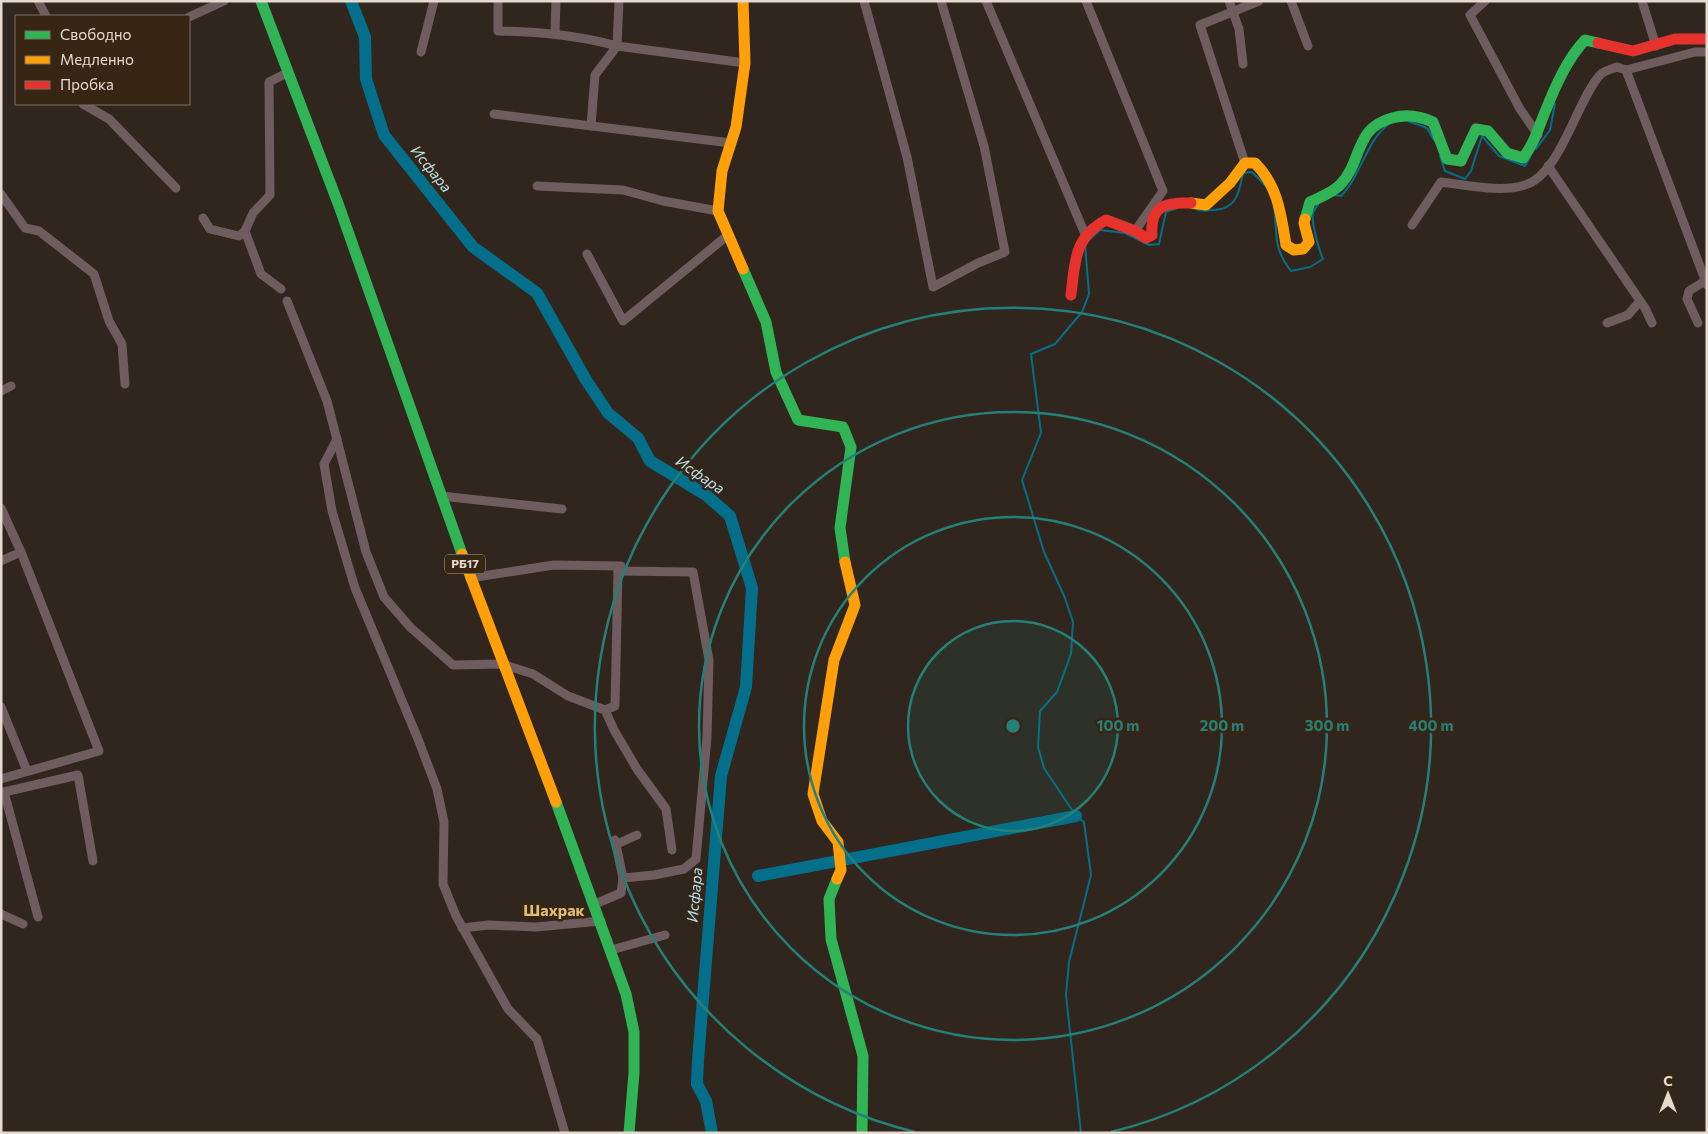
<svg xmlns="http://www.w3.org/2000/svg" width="1708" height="1134" font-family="Commissioner,sans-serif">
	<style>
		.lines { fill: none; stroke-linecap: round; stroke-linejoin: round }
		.stream { stroke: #046f8a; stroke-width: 2 }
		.river { stroke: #046f8a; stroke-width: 12 }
		.street { stroke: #6e5c5e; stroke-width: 9 }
		.fast { stroke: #30b455; stroke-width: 11 }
		.slow { stroke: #ff9f0a; stroke-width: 11 }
		.jam { stroke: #e5322d; stroke-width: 11 }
		.ring { fill: none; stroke: #248078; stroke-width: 2.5 }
		.labels { text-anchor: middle; stroke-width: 5; stroke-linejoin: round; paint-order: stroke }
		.shield { fill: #382615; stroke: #b2a498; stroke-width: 1 }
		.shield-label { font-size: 12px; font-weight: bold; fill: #e6dad0 }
		.water-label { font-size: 15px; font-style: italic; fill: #b5e1f3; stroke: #382615 }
		.quarter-label { font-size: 16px; font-weight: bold; fill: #e0bf75; stroke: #382615 }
		.centre { fill: #248078; stroke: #382615; stroke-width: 2.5 }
		.ring-label { font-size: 15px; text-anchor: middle; font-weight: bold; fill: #248078; stroke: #382615; stroke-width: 5; stroke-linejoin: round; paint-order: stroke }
	</style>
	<rect width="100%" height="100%" fill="#30261d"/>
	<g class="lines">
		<g class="stream">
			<polyline points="1408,121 1427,128 1434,140"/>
			<polyline points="1536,149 1550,130 1555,104"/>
			<polyline points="1440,156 1445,171 1465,179 1471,171 1482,136 1499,156 1525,166 1530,157"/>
			<path d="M1334,195l7,1c20,-20 26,-57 48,-72"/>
			<path d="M1274,207c4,27 -2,40 17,64l19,-4 13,-8c-4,-9 -12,-37 -10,-46 1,-3 4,-7 6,-10"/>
			<path d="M1196,209c7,3 12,1 19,1 23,-2 24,-19 28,-37l9,-1 15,15"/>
			<polyline points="1088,241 1100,230 1125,233 1149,245 1159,244 1166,212 1177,208"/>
			<polyline points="1081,1133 1066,995 1069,962 1091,875 1084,822 1076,816 1044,768 1038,747 1040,711 1057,692 1071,654 1073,622 1065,598 1044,552 1022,480 1041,433 1031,354 1055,344 1082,312 1089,294 1085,244"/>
		</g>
		<g class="river">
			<polyline points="351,1 365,37 366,79 384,135 473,247 537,293 586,380 608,413 638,438 650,461 706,495 730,516 752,588 746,687 721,776 698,1060 697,1084 706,1101 712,1133"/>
			<polyline points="758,876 1076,816"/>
		</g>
		<g class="street">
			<polyline points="38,1 46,16"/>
			<path d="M498,1v30c42,1 79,4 119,15l2,-45"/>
			<polyline points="864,1 907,157 933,287 978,263 1005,252 984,146 941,1"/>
			<polyline points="986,1 1085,234"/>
			<polyline points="1086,1 1163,191 1135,231"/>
			<polyline points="1229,1 1239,29 1243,64"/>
			<polyline points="1291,1 1308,46"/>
			<polyline points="1485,1 1470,15 1520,109 1538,135"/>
			<polyline points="1642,1 1656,46"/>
			<polyline points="189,17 224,1"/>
			<polyline points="555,33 556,1"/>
			<polyline points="421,52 434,1"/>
			<polyline points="1626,70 1707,285"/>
			<polyline points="83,104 109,119 176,188"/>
			<polyline points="494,114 731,143"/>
			<polyline points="591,126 595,75 617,46 745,63"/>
			<polyline points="1245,163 1200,25 1259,1"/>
			<polyline points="1548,166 1645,308 1652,323"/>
			<polyline points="537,186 623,190 663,201 718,211"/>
			<polyline points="1,194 25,228 39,231 94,274 109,321 122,344 125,384"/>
			<polyline points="203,218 210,229 239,236 245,231"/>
			<path d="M1412,225l29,-43c27,3 58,11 84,3 35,-10 52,-85 75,-110 3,-4 12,-6 17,-8l9,3 69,-18h12"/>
			<polyline points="587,254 623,321 728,235"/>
			<polyline points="281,289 261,274 245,231 253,213 270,195 269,82 287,73"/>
			<polyline points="287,301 327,401 366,552 384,597 410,627 453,665 502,664 533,674 568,696 605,710 614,730 637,769 666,809 672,850"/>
			<polyline points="1607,323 1628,315 1640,301"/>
			<polyline points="1698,323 1687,299 1689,291 1705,281"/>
			<polyline points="1,391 11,386"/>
			<polyline points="337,439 324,464 332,511 355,588 418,739 437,789 444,822 443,884 456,916 508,1009 537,1039 565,1133"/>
			<polyline points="441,496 562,509"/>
			<polyline points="1,508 21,552 99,751 1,779"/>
			<polyline points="1,561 21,552"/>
			<polyline points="470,578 554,565 621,566 618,571 615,706 605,710"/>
			<polyline points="1,707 27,771"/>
			<polyline points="615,840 623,878"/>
			<polyline points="617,844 637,835"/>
			<polyline points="595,904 621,893 623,878 654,875 684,869 696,859 707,737 709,660 693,572 618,571"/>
			<polyline points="1,914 23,924"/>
			<polyline points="38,917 4,792 78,775 93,861"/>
			<polyline points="462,928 489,925 536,927 601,921"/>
			<polyline points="611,950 665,935"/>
		</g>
		<g class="fast">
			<polyline points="261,1 339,206 462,554"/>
			<path d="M1305,219l5,-17c10,-5 22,-9 30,-17 23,-24 14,-57 52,-67 14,-4 28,-2 41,4l14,37 14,2 15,-32 12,2 19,22 16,5c11,-14 15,-29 22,-46 10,-25 22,-53 40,-72l13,3"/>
			<polyline points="743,269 766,322 776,372 798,420 843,427 851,447 840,528 845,562"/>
			<polyline points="556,802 626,994 634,1032 634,1073 629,1133"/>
			<polyline points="837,879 829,899 831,939 863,1056 862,1133"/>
		</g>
		<g class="slow">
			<path d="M1191,203l15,2 24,-22 15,-20h10c23,23 26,51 31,82l8,5 9,-1 6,-7 -5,-19 1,-4"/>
			<polyline points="743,269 718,211 722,171 736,127 745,63 743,1"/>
			<polyline points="462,554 556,802"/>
			<polyline points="837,879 841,870 838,842 822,821 813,794 834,660 855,605 845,562"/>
		</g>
		<g class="jam">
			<polyline points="1598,43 1633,51 1675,39 1707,39"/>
			<path d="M1071,295c4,-33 3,-58 35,-75l29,11 11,7 6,-3c-2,-29 13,-33 39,-32"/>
		</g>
	</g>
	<circle cx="1013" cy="726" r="105" fill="#248078" fill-opacity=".12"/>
	<g class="ring">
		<circle cx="1013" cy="726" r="105"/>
		<circle cx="1013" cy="726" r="209"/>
		<circle cx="1013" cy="726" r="314"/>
		<path d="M915 1132A418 418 0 1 1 1111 1132"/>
	</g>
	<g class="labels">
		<rect class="shield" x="445" y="554.5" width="40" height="19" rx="4"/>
		<g class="shield-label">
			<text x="465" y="568">РБ17</text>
		</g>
		<g class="water-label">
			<text transform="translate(431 169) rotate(51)" y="5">Исфара</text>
			<text transform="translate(700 475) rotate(34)" y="5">Исфара</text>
			<text transform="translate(695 895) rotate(-85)" y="5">Исфара</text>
		</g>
		<g class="quarter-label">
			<text x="554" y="916">Шахрак</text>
		</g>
	</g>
	<circle cx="1013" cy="726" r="8" class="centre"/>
	<g class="ring-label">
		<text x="1118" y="731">100 m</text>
		<text x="1222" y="731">200 m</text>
		<text x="1327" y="731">300 m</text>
		<text x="1431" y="731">400 m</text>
	</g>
	<rect width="1708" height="1134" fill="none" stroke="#e6dad0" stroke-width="5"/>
	<rect x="15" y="15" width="175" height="90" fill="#382615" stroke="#7e6e60"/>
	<rect x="25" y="31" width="25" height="8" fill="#30b455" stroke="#7e6e60"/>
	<text x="60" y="40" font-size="15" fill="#e6dad0">Свободно</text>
	<rect x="25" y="56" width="25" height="8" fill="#ff9f0a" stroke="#7e6e60"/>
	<text x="60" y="65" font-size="15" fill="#e6dad0">Медленно</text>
	<rect x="25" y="81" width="25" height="8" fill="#e5322d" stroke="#7e6e60"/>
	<text x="60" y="90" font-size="15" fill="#e6dad0">Пробка</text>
	<g transform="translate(1668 1094)" stroke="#382615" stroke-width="4" paint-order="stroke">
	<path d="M0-4L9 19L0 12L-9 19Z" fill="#e6dad0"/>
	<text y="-8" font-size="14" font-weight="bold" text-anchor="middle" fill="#e6dad0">С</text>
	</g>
</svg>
